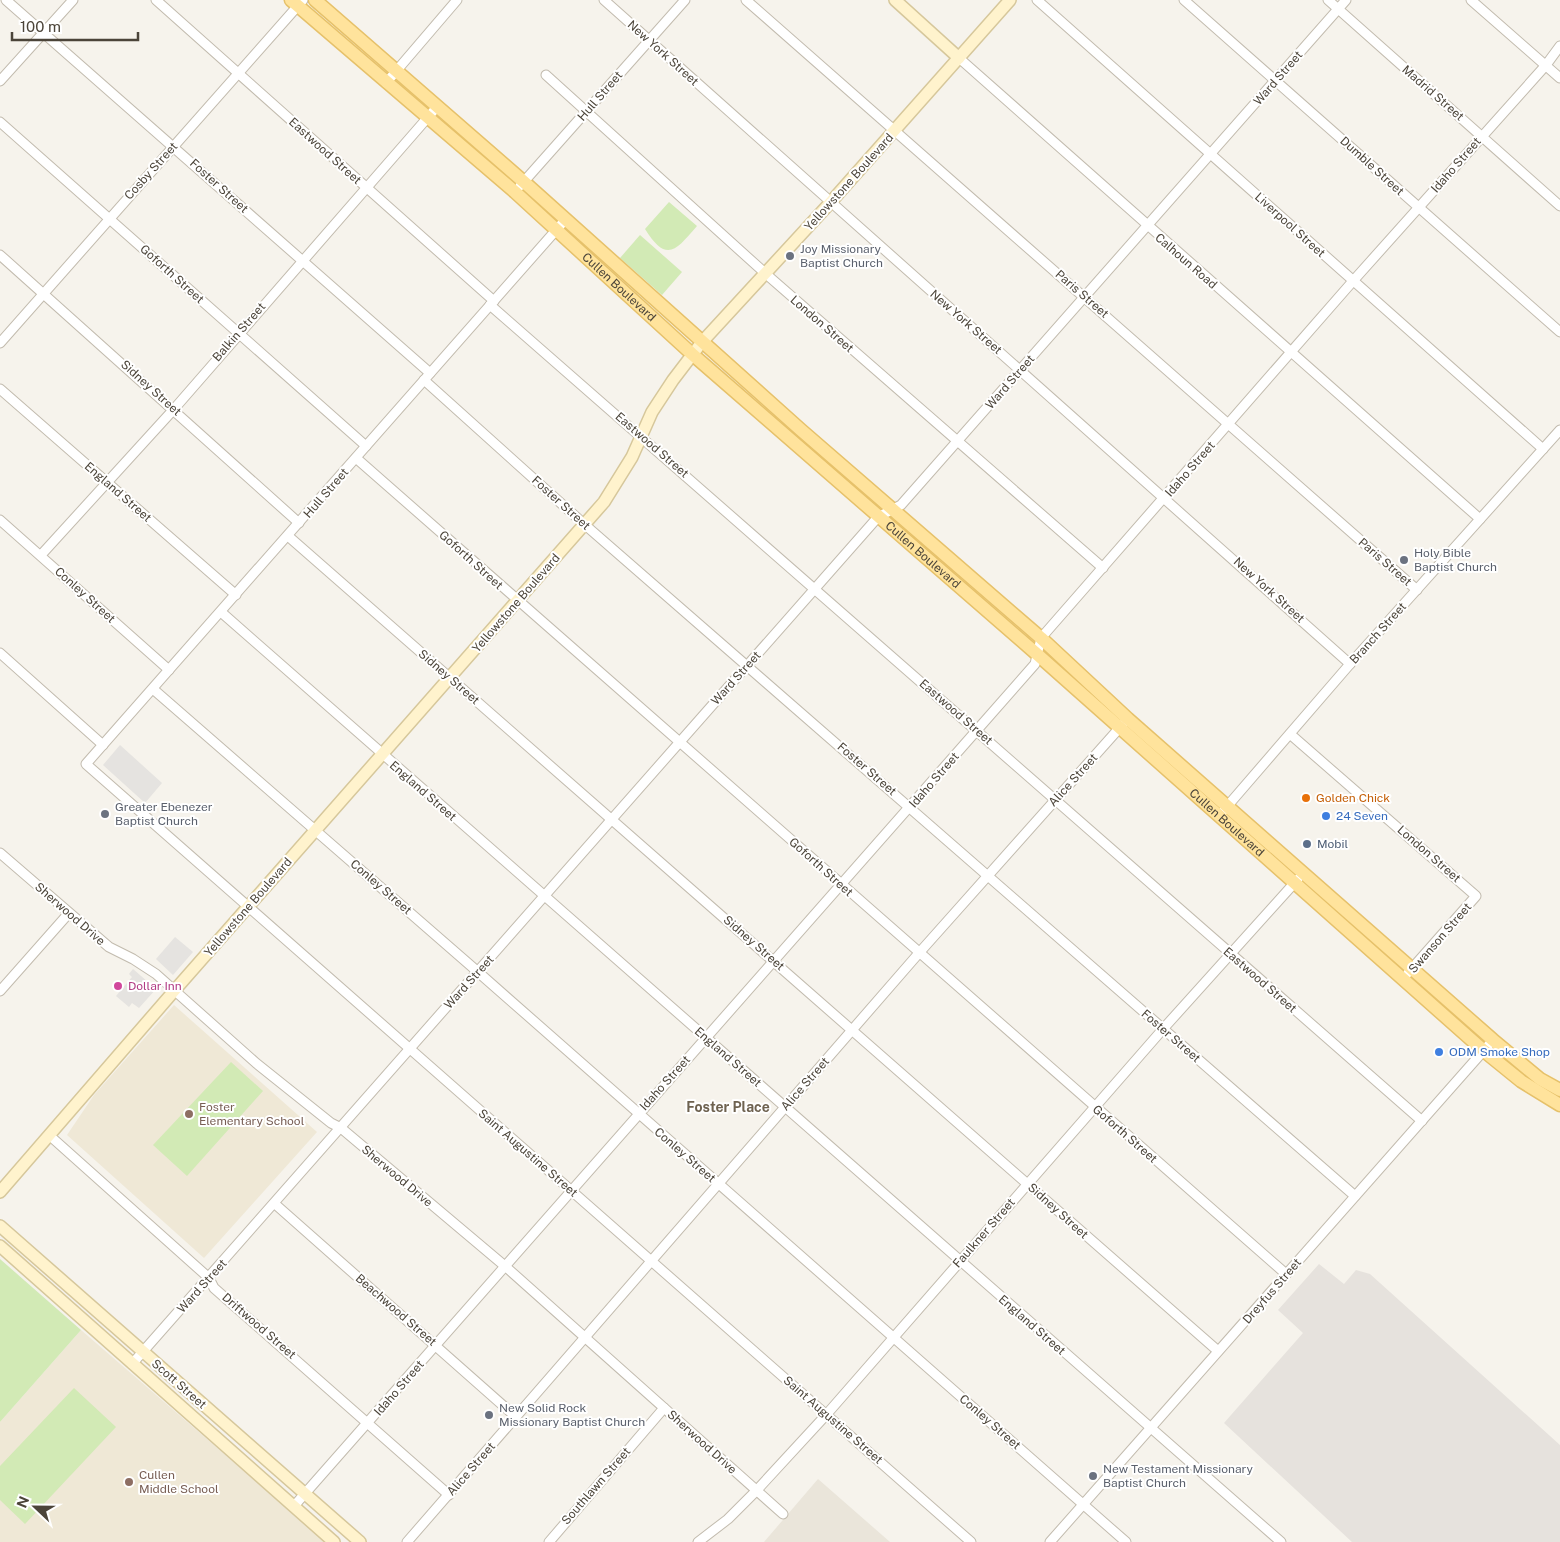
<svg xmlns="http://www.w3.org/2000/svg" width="1560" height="1542" font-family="'Public Sans',sans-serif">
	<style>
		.residential { fill: #eae5da }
		.industrial { fill: #e6e2dd }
		.education { fill: #efe8d6 }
		.green { fill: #d2eab5 }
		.parking { fill: #e5e3e0 }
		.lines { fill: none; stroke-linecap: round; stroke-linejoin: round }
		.street-casing { stroke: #c2bbae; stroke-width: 11 }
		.secondary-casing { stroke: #d6c79b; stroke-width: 14 }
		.primary-casing { stroke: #e6c16a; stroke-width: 15 }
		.street { stroke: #fff; stroke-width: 9 }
		.secondary { stroke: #fff3cd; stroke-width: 11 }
		.primary { stroke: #ffe39c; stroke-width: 12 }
		.worship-dot { fill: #6b7280; stroke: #fff; stroke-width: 2 }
		.food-dot { fill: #e8710a; stroke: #fff; stroke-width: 2 }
		.shop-dot { fill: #3f7fe0; stroke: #fff; stroke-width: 2 }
		.service-dot { fill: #5c6f8a; stroke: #fff; stroke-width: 2 }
		.hotel-dot { fill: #d1479c; stroke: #fff; stroke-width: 2 }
		.education-dot { fill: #8d6e63; stroke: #fff; stroke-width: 2 }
		.labels { text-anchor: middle; stroke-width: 4; stroke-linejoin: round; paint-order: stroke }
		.street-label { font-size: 12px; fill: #4b4439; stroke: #fff }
		.worship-label { font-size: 12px; fill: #5b616d; stroke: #fff; text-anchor: start }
		.food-label { font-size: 12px; fill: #c56008; stroke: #fff; text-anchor: start }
		.shop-label { font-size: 12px; fill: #366cbe; stroke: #fff; text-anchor: start }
		.service-label { font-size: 12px; fill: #4e5e75; stroke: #fff; text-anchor: start }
		.hotel-label { font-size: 12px; fill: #b23c85; stroke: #fff; text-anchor: start }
		.education-label { font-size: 12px; fill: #785e54; stroke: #fff; text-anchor: start }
		.neighbourhood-label { font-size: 14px; font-weight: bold; fill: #6e6250; stroke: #fff }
	</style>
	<rect width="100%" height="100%" fill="#f6f3ec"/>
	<polygon class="residential" points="818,1479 890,1542 764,1542"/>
	<polygon class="industrial" points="1319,1264 1344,1284 1356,1270 1370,1274 1560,1445 1560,1542 1352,1542 1224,1423 1303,1333 1278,1310"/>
	<g class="education">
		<polygon points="174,1005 317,1132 204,1258 67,1135 94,1095"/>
		<polygon points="81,1330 326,1542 0,1542 0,1422"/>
	</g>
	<g class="green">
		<path d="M669,202l28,24c-21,24 -30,38 -52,3z"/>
		<polygon points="640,235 682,272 662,295 620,258"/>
		<polygon points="231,1062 263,1091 187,1176 153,1145"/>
		<polygon points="0,1259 81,1330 0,1422"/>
		<polygon points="74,1388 116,1427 25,1524 0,1500 0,1466"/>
	</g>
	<g class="parking">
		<polygon points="120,745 162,783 145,803 103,765"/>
		<polygon points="175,937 193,952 173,975 156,959"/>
		<polygon points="133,969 156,989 139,1008 132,1003 129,1007 116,996 132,977 129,974"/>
	</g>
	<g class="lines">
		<defs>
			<g id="street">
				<polyline points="6,0 430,373"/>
				<polyline points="156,0 494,301"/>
				<polyline points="604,0 1350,664"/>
				<polyline points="746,0 1417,590"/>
				<polyline points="1037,0 1543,449"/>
				<polyline points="1184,0 1560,332"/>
				<polyline points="1328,0 1560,206"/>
				<polyline points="1471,0 1560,78"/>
				<polyline points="959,58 1480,519"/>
				<polyline points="546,75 766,274 1103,568"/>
				<polyline points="0,81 73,0"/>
				<polyline points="386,83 457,0"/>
				<polyline points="0,122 366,446"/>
				<polyline points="520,186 685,0"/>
				<polyline points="565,220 86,764 971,1542"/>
				<polyline points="0,255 299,523"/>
				<polyline points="490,305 1422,1121"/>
				<polyline points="0,343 303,0"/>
				<polyline points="424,380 584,524 1355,1196"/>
				<polyline points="0,389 236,595"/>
				<polyline points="356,458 1286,1274"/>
				<polyline points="0,520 169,670"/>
				<polyline points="288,536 1218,1351"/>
				<polyline points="41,555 174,409 436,108"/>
				<polyline points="221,612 1281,1542"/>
				<polyline points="0,653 103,745"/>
				<polyline points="153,689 478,972 1126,1542"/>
				<polyline points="1290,734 1476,896 1408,973"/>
				<polyline points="1224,810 1350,664 1560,430"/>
				<polyline points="0,853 109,947 133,959 156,974 256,1063 331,1123 341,1128 506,1267 783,1514"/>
				<polyline points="0,991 69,913"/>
				<polyline points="49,1135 209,1278 214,1288 449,1495"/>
				<polyline points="275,1204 516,1417"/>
				<polyline points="132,1364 878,517 901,505 1346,0"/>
				<polyline points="294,1506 977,730 1035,664 1041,638 1353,281 1546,65 1560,46"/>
				<polyline points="407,1542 919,953 1123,724"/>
				<polyline points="549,1542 664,1408"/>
				<polyline points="698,1542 728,1519 756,1491 826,1415 1163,1029 1298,879"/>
				<polyline points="1050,1542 1493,1040"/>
			</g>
			<g id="secondary">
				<polyline points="895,0 959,58"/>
				<polyline points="0,1192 174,991 604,502 632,457 652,412 673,380 702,342 830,203 1010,0"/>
				<polyline points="0,1226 360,1542"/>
				<polyline points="0,1246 334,1542"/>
			</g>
			<g id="primary">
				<path id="s1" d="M291,0l224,192 177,162 346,301 446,396 37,30 39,24"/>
				<polyline points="315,0 524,182 801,430 1041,638 1128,719 1493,1040 1540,1079 1560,1090"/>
			</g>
		</defs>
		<use href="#street" class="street-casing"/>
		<use href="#secondary" class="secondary-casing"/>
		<use href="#primary" class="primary-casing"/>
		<use href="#street" class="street"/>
		<use href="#secondary" class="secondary"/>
		<use href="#primary" class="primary"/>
	</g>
	<g class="worship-dot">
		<circle cx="790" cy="256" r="5"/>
		<circle cx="1404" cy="560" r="5"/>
		<circle cx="105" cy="814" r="5"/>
		<circle cx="489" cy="1415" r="5"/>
		<circle cx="1093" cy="1476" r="5"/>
	</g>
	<circle class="food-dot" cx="1306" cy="798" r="5"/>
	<g class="shop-dot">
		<circle cx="1326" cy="816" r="5"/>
		<circle cx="1439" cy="1052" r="5"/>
	</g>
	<circle class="service-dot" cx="1307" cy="844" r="5"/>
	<circle class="hotel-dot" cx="118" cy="986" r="5"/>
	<g class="education-dot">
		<circle cx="189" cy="1114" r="5"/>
		<circle cx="129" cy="1482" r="5"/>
	</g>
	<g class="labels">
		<g class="street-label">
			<text transform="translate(663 53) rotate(42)" y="4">New York Street</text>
			<text transform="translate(1278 78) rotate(-49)" y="4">Ward Street</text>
			<text transform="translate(1433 93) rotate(41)" y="4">Madrid Street</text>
			<text transform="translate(600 96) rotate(-49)" y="4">Hull Street</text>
			<text transform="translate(325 151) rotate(42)" y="4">Eastwood Street</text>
			<text transform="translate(1456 165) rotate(-49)" y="4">Idaho Street</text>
			<text transform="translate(1372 166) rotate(42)" y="4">Dumble Street</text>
			<text transform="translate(151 171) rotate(-48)" y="4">Cosby Street</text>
			<text transform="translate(849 182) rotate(-48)" y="4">Yellowstone Boulevard</text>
			<text transform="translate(219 186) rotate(42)" y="4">Foster Street</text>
			<text transform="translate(1290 225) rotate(42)" y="4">Liverpool Street</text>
			<text transform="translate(1186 261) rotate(41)" y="4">Calhoun Road</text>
			<text transform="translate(172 274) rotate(42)" y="4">Goforth Street</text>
			<text dy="4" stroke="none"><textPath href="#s1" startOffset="436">Cullen Boulevard</textPath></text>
			<text transform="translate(1082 294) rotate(41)" y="4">Paris Street</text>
			<text transform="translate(966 322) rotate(41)" y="4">New York Street</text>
			<text transform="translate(822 324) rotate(41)" y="4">London Street</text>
			<text transform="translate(239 332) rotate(-49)" y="4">Balkin Street</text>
			<text transform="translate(1010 382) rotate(-49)" y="4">Ward Street</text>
			<text transform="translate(151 388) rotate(42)" y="4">Sidney Street</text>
			<text transform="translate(652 445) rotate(41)" y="4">Eastwood Street</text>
			<text transform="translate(1190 469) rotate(-49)" y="4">Idaho Street</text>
			<text transform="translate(118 492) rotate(41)" y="4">England Street</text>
			<text transform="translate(326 493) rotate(-49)" y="4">Hull Street</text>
			<text transform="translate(561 503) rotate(42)" y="4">Foster Street</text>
			<text dy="4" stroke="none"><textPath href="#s1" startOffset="841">Cullen Boulevard</textPath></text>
			<text transform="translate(471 560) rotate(42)" y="4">Goforth Street</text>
			<text transform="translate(1385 562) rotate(41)" y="4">Paris Street</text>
			<text transform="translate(1269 590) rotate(42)" y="4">New York Street</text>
			<text transform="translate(85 595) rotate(42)" y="4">Conley Street</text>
			<text transform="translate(516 603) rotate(-49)" y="4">Yellowstone Boulevard</text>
			<text transform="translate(1378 633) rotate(-48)" y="4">Branch Street</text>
			<text transform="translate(449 677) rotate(41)" y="4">Sidney Street</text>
			<text transform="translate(736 678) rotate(-48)" y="4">Ward Street</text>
			<text transform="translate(956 712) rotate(41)" y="4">Eastwood Street</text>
			<text transform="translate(867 769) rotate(41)" y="4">Foster Street</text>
			<text transform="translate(934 780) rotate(-49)" y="4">Idaho Street</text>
			<text transform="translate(1073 780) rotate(-48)" y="4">Alice Street</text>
			<text transform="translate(423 791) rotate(41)" y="4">England Street</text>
			<text dy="4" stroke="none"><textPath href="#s1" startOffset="1246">Cullen Boulevard</textPath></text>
			<text transform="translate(1429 854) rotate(41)" y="4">London Street</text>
			<text transform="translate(821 867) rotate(42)" y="4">Goforth Street</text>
			<text transform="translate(381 887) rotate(41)" y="4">Conley Street</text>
			<text transform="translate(248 907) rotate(-49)" y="4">Yellowstone Boulevard</text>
			<text transform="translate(70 914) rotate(41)" y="4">Sherwood Drive</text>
			<text transform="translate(1440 938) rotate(-49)" y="4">Swanson Street</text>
			<text transform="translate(754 943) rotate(41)" y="4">Sidney Street</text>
			<text transform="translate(1260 980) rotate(41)" y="4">Eastwood Street</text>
			<text transform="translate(469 982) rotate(-48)" y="4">Ward Street</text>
			<text transform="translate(1171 1036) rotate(41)" y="4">Foster Street</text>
			<text transform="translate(728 1057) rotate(41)" y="4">England Street</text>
			<text transform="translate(665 1083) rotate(-48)" y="4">Idaho Street</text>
			<text transform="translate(805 1084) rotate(-49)" y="4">Alice Street</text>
			<text transform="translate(1125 1134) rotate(41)" y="4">Goforth Street</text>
			<text transform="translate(528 1153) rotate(41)" y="4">Saint Augustine Street</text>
			<text transform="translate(685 1155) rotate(41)" y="4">Conley Street</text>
			<text transform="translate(397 1176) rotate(40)" y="4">Sherwood Drive</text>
			<text transform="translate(1058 1211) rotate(42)" y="4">Sidney Street</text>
			<text transform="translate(984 1233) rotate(-49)" y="4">Faulkner Street</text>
			<text transform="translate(202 1286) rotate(-48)" y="4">Ward Street</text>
			<text transform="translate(1272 1291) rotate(-49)" y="4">Dreyfus Street</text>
			<text transform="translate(396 1310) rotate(41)" y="4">Beachwood Street</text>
			<text transform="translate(1032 1325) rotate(41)" y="4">England Street</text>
			<text transform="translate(259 1326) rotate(41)" y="4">Driftwood Street</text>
			<text transform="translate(179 1384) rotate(41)" y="4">Scott Street</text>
			<text transform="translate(399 1388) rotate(-49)" y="4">Idaho Street</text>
			<text transform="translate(833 1420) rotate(41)" y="4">Saint Augustine Street</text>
			<text transform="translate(990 1422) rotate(41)" y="4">Conley Street</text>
			<text transform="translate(702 1442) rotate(42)" y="4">Sherwood Drive</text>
			<text transform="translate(471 1469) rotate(-49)" y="4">Alice Street</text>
			<text transform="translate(596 1486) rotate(-49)" y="4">Southlawn Street</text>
		</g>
		<g class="worship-label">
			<text x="800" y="253">Joy Missionary<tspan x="800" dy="14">Baptist Church</tspan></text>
			<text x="1414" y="557">Holy Bible<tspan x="1414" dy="14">Baptist Church</tspan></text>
			<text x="115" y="811">Greater Ebenezer<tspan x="115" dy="14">Baptist Church</tspan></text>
			<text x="499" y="1412">New Solid Rock<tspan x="499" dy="14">Missionary Baptist Church</tspan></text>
			<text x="1103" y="1473">New Testament Missionary<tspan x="1103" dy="14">Baptist Church</tspan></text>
		</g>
		<g class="food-label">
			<text x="1316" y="802">Golden Chick</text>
		</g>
		<g class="shop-label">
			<text x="1336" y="820">24 Seven</text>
			<text x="1449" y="1056">ODM Smoke Shop</text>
		</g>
		<g class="service-label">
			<text x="1317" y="848">Mobil</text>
		</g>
		<g class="hotel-label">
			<text x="128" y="990">Dollar Inn</text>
		</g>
		<g class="education-label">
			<text x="199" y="1111">Foster<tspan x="199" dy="14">Elementary School</tspan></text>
			<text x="139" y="1479">Cullen<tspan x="139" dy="14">Middle School</tspan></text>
		</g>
		<g class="neighbourhood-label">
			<text x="728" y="1112">Foster Place</text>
		</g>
	</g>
	<g transform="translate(35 1507) rotate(292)" stroke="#ffffff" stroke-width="4" paint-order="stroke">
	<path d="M0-4L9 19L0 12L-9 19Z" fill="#4b4439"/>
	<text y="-8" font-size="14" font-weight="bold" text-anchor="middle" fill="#4b4439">N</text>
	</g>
	<path d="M12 32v8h126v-8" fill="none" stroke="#4b4439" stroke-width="2.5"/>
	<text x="20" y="32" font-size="15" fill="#4b4439" stroke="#ffffff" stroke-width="4" paint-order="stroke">100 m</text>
</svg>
